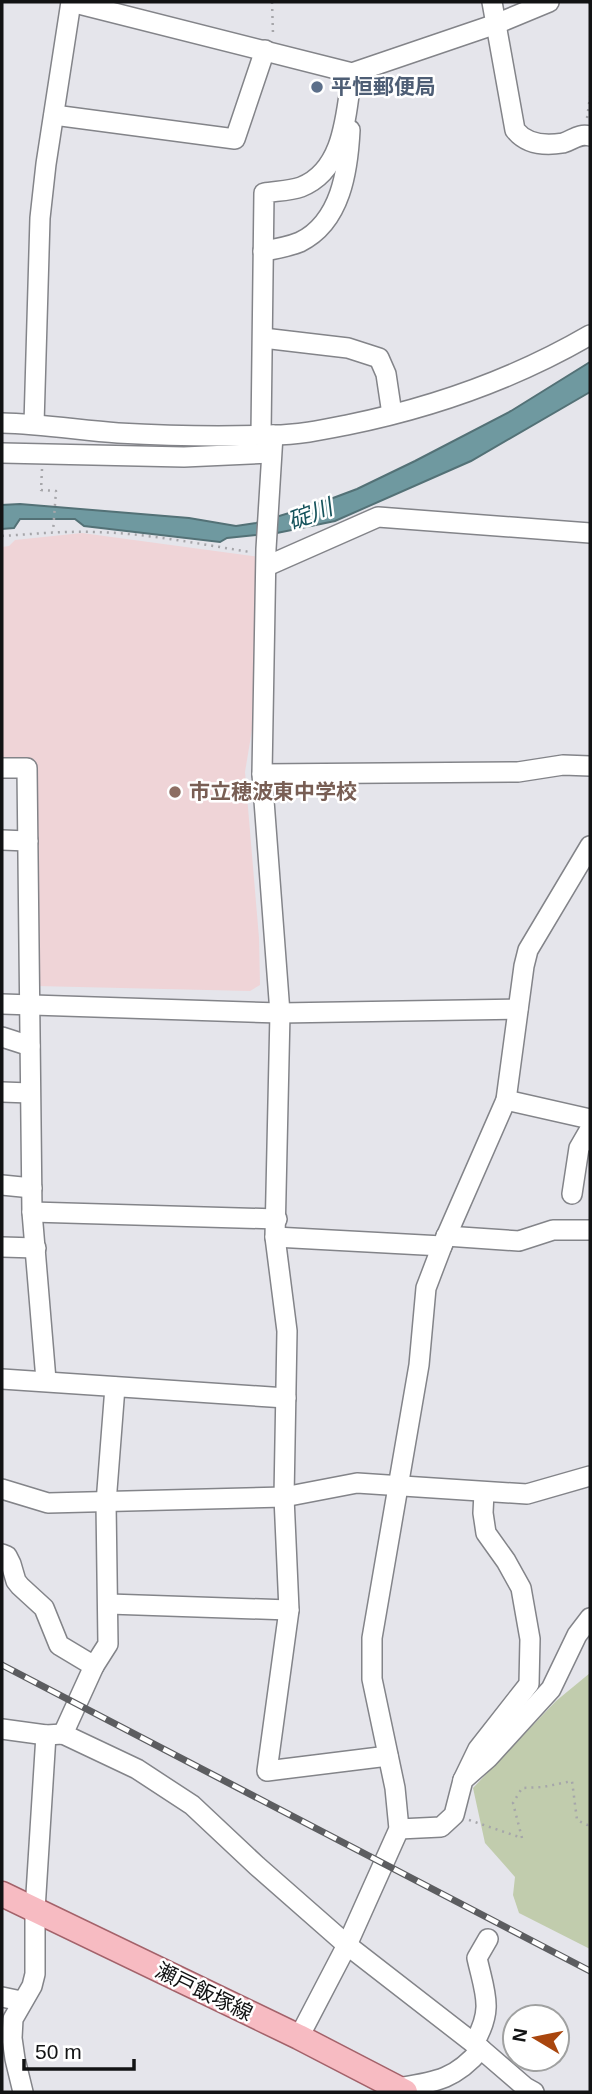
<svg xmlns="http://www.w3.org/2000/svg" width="592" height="2094" font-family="Helvetica,'Noto Sans JP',sans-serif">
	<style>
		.education { fill: #efd4d7 }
		.green { fill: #c1ccad }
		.water { fill: #6f99a0; stroke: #537176; stroke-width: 2 }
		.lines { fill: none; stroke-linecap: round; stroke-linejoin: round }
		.minor-casing { stroke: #838489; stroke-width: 22 }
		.major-casing { stroke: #a3626a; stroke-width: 27 }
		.path { stroke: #a6a6aa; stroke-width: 2.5; stroke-dasharray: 2 5; stroke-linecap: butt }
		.minor { stroke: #fff; stroke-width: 19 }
		.major { stroke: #f7bbc2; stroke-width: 24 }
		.rail-casing { stroke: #5c5d60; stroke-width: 7 }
		.rail { stroke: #fff; stroke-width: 4.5; stroke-dasharray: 13; stroke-linecap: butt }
		.service-dot { fill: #5c6f8a; stroke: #fff; stroke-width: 2.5 }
		.education-dot { fill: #8d6e63; stroke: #fff; stroke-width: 2.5 }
		.labels { text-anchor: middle; stroke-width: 5; stroke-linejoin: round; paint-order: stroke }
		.service-label { font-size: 21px; font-weight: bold; fill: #4e5e75; stroke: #fff; text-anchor: start }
		.education-label { font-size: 21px; font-weight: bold; fill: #785e54; stroke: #fff; text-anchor: start }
		.street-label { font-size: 21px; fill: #121314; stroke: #fff }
		.water-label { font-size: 23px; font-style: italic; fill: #16535c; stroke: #fff }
	</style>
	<rect width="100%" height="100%" fill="#e5e5eb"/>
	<polygon class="education" points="82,533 260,557 256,706 245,772 259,938 260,985 250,991 36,986 34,762 2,761 2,547 9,546 15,540"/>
	<polygon class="green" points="590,1673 590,1949 519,1913 513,1895 515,1877 485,1843 473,1788 556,1701"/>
	<polygon class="water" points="590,362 590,392 471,461 335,521 277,533 227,538 220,542 84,526 75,519 20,519 14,528 2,529 2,505 20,504 189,518 236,526 256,523 309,507 357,489 415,461 511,411"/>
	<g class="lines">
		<defs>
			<g id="minor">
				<polyline points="71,2 352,73 496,24 549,2"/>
				<path d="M492,2l23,128c12,15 30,16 48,13 10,-3 16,-10 27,-7"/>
				<polyline points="54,115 235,139 265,50"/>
				<path d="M263,251c13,-2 25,-4 37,-9 41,-20 48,-72 50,-112"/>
				<polyline points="263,338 348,348 379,358 386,374 392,414"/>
				<path d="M2,423c39,1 77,7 116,10 52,3 103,4 155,2 25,0 49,-5 74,-10 84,-17 169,-47 243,-90"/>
				<polyline points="34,424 40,218 46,164 71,2"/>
				<path d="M261,435l3,-242c12,-2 26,-2 37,-6 44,-17 45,-75 51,-114"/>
				<polyline points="273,435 266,549 262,774 280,1013 275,1237 287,1331 284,1497 289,1610 267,1771 388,1756"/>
				<polyline points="2,453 184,457 271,453"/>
				<polyline points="267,566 378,517 590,533"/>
				<polyline points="2,768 27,768 32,1212 46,1380"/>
				<polyline points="262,774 518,772 563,765 590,766"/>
				<polyline points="2,840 28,841"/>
				<polyline points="2,1004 280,1013 518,1009"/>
				<polyline points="2,1037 30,1046"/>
				<polyline points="2,1092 30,1093"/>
				<polyline points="506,1100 590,1119"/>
				<polyline points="2,1185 32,1188"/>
				<polyline points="572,1194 579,1148 590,1129"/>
				<polyline points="32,1212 277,1219"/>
				<polyline points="446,1236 519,1241 553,1230 590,1230"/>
				<polyline points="275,1237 442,1246"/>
				<polyline points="2,1247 36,1248"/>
				<polyline points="2,1379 286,1398"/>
				<polyline points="2,1489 48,1503 284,1497 357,1483 527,1494 590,1476"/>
				<polyline points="2,1554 7,1556 11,1564 16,1581 20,1586 44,1608 59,1645 94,1666"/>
				<polyline points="109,1604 289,1610"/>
				<polyline points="2,1729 46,1735 63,1734 137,1769 192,1805 257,1866 347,1945 481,2049 525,2087 534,2092"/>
				<polyline points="63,1734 94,1666 108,1644 106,1503 115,1387"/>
				<polyline points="463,1780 478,1749 529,1684 530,1639 521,1588 506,1561 486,1533 483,1513 484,1492"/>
				<polyline points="399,1829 441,1827 454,1815 463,1780 488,1758 551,1689 577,1635 590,1618"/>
				<polyline points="2,1997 21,2001"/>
				<polyline points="299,2037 347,1945 399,1829 395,1788 372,1679 372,1638 419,1365 426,1288 442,1246 506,1100 524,966 528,950 590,846"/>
				<path d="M474,2043c20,-34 11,-49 3,-85l11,-19"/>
				<path d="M397,2088c38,-6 58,-8 84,-39"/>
				<polyline points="23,2092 15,2059 12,2038 13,2019 32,1986 35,1974 35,1910 46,1735"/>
			</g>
			<polyline id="major" points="2,1894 299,2037 405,2092"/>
		</defs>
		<use href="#minor" class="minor-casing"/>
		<use href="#major" class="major-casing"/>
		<g class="path">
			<polyline points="272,2 273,34"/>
			<polyline points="589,2 590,5"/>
			<polyline points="587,118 590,97"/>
			<polyline points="42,469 41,490 56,491 53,532"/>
			<path d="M2,536c30,-2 61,-5 92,-4 52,1 105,12 156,20"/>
			<polyline points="469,1820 522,1838 513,1803 522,1788 543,1787 572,1781 577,1820 587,1825 590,1823"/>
		</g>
		<use href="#minor" class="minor"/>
		<use href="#major" class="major"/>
		<defs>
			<polyline id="rail" points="2,1665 590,1971"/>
		</defs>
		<use href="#rail" class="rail-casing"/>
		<use href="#rail" class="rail"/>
	</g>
	<circle class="service-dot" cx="317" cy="87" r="7"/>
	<circle class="education-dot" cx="175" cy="792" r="7"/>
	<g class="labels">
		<g class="service-label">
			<text x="331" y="94">平恒郵便局</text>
		</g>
		<g class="education-label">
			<text x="189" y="799">市立穂波東中学校</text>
		</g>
		<g class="street-label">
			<text transform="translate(204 1992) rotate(26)" y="7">瀬戸飯塚線</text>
		</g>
		<g class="water-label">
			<text transform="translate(310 514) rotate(-21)" y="8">碇川</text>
		</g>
	</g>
	<rect width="592" height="2094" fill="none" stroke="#121314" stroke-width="7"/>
	<g transform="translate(536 2038) rotate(280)"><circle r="33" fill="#ffffff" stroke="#a0a1a1" stroke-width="2"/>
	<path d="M0-5L12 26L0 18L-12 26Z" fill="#a9460e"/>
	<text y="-10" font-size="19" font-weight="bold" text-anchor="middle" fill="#121314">N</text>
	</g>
	<path d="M24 2059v10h110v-10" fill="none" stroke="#121314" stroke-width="3.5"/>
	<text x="35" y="2059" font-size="21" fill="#121314" stroke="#ffffff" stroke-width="5" paint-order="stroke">50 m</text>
</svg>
